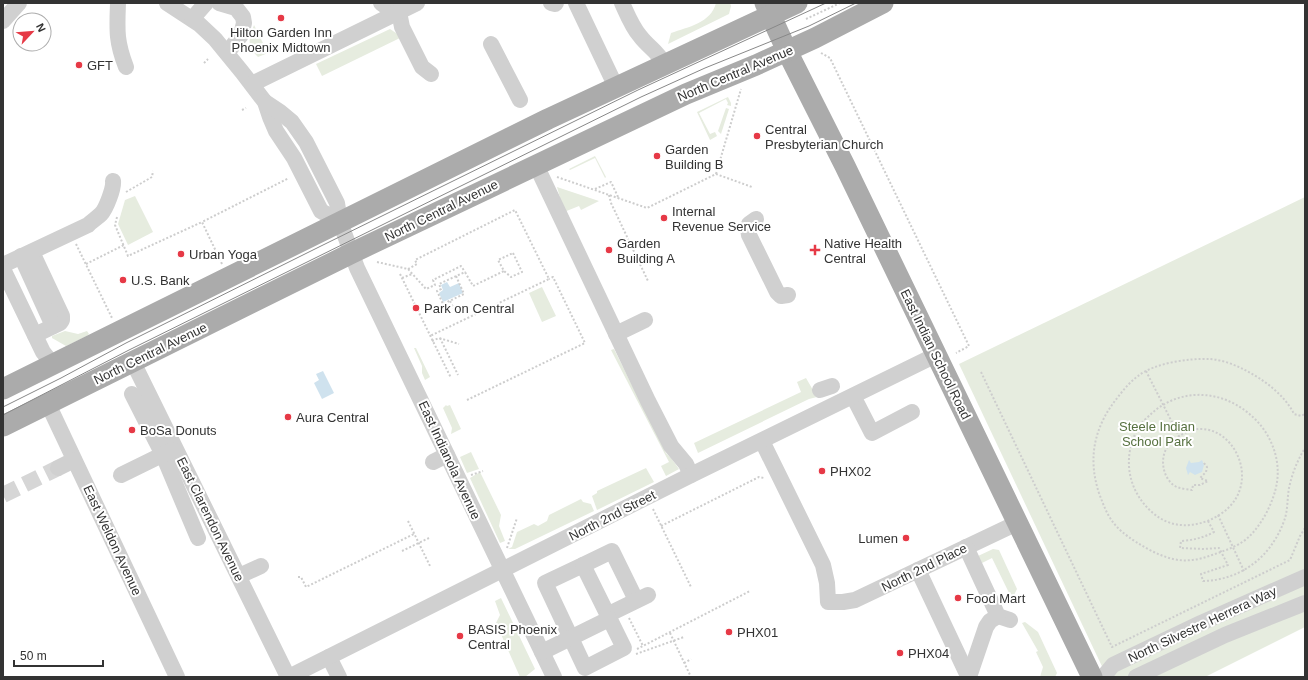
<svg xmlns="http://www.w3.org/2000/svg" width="1308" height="680" font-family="Helvetica,sans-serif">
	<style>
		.green { fill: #e6ecdf }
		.water { fill: #cfe2ee }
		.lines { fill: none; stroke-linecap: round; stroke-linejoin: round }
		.minor-tunnel { stroke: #d6d6d6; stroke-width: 16; stroke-dasharray: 16 8; stroke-linecap: butt }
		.path { stroke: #cdcdcd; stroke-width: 2; stroke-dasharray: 2 2; stroke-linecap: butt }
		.minor { stroke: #d0d0d0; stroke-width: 16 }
		.major { stroke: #ababab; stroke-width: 21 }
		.tram { stroke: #888; stroke-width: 1 }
		.poi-dot { fill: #e63946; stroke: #fff; stroke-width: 1.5 }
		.labels { text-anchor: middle; stroke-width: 4; stroke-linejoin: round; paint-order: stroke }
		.poi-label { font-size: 13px; fill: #333; stroke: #fff; text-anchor: start }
		.street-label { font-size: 13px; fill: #333; stroke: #fff }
		.park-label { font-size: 13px; fill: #56703f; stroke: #fff }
	</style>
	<rect width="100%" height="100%" fill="#fff"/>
	<g class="green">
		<path d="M716,3h14l1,3 -2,8 -61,30 3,-11c17,-6 40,-10 45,-30z"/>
		<path d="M254,25l14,28 -10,4c-12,-12 -9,-17 -4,-32z"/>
		<polygon points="390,29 402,37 322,76 316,64"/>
		<polygon points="728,97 731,103 731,106 727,105 728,103 726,99 699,113 710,134 715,132 717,136 710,140 697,112"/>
		<polygon points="726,108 729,109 721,134 718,131"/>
		<polygon points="595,156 606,177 605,178 595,158 570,170 569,169"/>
		<polygon points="557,187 599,201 581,210 579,206 564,212"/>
		<polygon points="135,196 153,232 128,245 118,224 125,200"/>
		<polygon points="1305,197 1305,627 1205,677 1107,677 959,364"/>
		<polygon points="542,287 556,316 542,322 529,293"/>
		<polygon points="65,331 78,334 87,331 89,334 87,336 66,346 52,338 52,336"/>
		<polygon points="414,348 416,348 430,377 425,380 422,373 422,366"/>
		<polygon points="614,349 666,453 671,458 679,469 666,476 661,466 669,462 611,350"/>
		<polygon points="806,378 817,397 809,399 698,453 694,443 801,392 797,382"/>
		<polygon points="446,405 447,406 450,405 461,429 451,434 452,428 443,408"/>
		<polygon points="471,452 479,469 467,473 460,457"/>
		<polygon points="646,468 654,482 597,510 592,496 597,493 597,491"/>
		<polygon points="480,472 501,515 499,526 505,541 500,543 470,478"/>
		<polygon points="581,499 583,502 591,504 594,511 515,549 508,549 512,547 517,532 534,524 538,526 547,521 549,515"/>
		<polygon points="993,549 999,550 1017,589 1012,599 992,558 982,563 978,556"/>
		<polygon points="501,598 535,669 525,677 520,677 496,623 500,615 495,601"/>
		<polygon points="1025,622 1038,632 1057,673 1055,677 1040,677 1043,667 1036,652 1038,651 1022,623"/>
	</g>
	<g class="water">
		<polygon points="447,282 450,287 459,283 463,293 443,302 439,293 443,290 441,285"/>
		<polygon points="323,371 334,393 322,399 314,383 319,380 316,374"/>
		<polygon points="1189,460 1191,463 1199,462 1202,460 1204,465 1202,472 1195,475 1190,472 1188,475 1186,468"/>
	</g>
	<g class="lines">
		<polyline class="minor-tunnel" points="3,495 58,468"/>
		<g class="path">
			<polyline points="806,19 840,3"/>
			<polyline points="821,53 830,58 969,346 956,353"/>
			<polyline points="204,63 208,59"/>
			<polyline points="242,110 246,108"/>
			<polyline points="716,174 741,89"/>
			<polyline points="557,177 647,208 716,174 752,187"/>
			<polyline points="595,189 611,182 619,199"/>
			<polyline points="126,192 152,177 153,171"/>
			<polyline points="609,195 611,203 648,281"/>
			<polyline points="117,217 115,225 128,256 202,222"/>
			<polyline points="76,244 112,318"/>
			<polygon points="513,253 522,272 511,277 504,271 498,260"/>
			<polyline points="377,262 408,269 426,289 435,285 433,280 461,266 465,272"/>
			<polyline points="86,264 124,245"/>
			<polyline points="222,264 202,222 289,178"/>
			<polyline points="408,269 417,264 415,260 515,210 549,279 430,336"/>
			<polyline points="400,274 451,378"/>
			<polyline points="456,276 464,294 443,304 437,291 441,289 439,284 465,272 473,286 504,271"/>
			<polyline points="402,278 412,274"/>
			<polyline points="450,301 454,309"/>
			<polyline points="440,338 458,375"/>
			<polyline points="432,341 439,338 459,344"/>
			<polyline points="1146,371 1179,436"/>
			<polyline points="981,372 1112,647 1290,560 1300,536 1305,528"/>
			<polyline points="467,400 585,343 553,277 549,279"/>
			<path d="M1204,463l3,4 -1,5 -6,6 8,3 -8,4h-7l-1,5c-5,-1 -12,-1 -17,-4 -13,-8 -16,-30 -6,-41 52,-55 113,47 38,76 -18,7 -38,6 -54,-8 -26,-22 -32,-58 -13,-88 3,-4 8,-8 12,-12 27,-24 66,-24 95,-1 21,16 34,43 30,70 -3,21 -19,52 -38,62 -9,5 -18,8 -27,11 -13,5 -26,7 -39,4 -13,-3 -26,-10 -37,-17 -23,-15 -28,-24 -37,-49 -12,-36 -4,-68 19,-96 6,-8 13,-16 20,-21 16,-13 52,-18 72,-17 12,1 23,5 33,10 20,10 41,25 51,45l7,2 4,-2"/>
			<polyline points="471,475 483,471"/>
			<polyline points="653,509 691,587"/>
			<polyline points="1218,515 1244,571"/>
			<polyline points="408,521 430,566"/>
			<path d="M1208,521l6,11c-11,6 -21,8 -33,9l-1,7 24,1 15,-1 9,17 -27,9 2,7c38,-1 68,-24 81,-60 4,-10 3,-22 5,-33 3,-14 8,-27 16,-40"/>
			<polyline points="661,526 759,477 764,478"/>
			<polyline points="507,548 517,518"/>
			<polyline points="402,551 429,538"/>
			<polyline points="298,577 301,577 306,587 414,534"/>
			<polyline points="629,618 643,646"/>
			<polyline points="670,633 691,677"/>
			<polyline points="637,649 750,591"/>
			<polyline points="636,654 684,637"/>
			<polyline points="684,663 691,659"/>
		</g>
		<g class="minor">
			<path d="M118,3c-1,27 -2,38 8,64"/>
			<polyline points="167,3 199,24 215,39 242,72 265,102 270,117 276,131 294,158 321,211 340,222"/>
			<polyline points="219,3 236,8 243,17 244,23 241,35 227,53"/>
			<polyline points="381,3 388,8 399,12"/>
			<polyline points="551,3 555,4 556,3"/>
			<polyline points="576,3 616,87"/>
			<path d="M622,3c5,11 10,24 18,33 9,12 17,14 24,28"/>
			<polyline points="399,12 402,27 422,67 431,74"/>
			<polyline points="192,19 206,3"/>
			<polyline points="3,21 19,3"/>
			<polyline points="491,44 520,100"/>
			<polyline points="252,84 417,3"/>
			<polyline points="265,102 280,112 292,122 306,142 337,203 340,222 357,268 554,677"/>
			<polyline points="536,165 648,401 671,446 686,464 691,475"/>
			<polyline points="756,219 749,224 748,228 749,235 777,292 781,296 788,295"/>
			<polyline points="32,252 62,316 62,320 60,323 35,335"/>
			<polyline points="21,256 53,326"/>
			<path d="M3,265l85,-40c4,-4 9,-7 13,-11 5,-5 13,-26 12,-33"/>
			<polyline points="3,269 43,352 47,357 50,366"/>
			<polyline points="616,334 645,320"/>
			<polyline points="133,362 288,677"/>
			<polyline points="820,390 832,386"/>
			<polyline points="132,394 163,455 198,538"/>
			<polyline points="853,396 872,433 912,412"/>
			<polyline points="48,404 177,677"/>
			<polyline points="762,441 823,565 827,583 828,602 843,602 855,600 1017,523"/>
			<polyline points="433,462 447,455"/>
			<polyline points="58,468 74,460"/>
			<polyline points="121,475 172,450"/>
			<polyline points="966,547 998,616 1010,620"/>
			<polygon points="583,565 624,648 585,668 545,583"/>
			<polyline points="583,565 612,551 636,600"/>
			<polyline points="918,570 968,676"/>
			<polyline points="239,576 261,566"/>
			<polyline points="607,615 648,595"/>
			<polyline points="542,652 609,619"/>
			<polyline points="329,657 339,677"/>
			<polyline points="289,677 691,475 936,355"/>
			<polyline points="969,677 986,627 990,621 998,616"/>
			<polyline points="1103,677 1113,665 1201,623 1305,577"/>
			<polyline points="1136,677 1225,635 1305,603"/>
		</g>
		<g class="major">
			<polyline points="765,3 787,51 845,166 1092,677"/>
			<polyline points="3,389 548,119 797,3"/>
			<polyline points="3,426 352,253 686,94 756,65 815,38 883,3"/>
		</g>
		<g class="tram">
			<polyline points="3,407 61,378 126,343 321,246 638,90 826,3"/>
			<polyline points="3,415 129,350 641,97 705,68 809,26 856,3"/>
		</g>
	</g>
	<g class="poi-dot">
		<circle cx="281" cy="18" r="4"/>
		<circle cx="79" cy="65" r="4"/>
		<circle cx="757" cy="136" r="4"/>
		<circle cx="657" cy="156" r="4"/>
		<circle cx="664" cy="218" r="4"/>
		<circle cx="609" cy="250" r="4"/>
		<path d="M813 244h4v4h4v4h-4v4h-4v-4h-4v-4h4z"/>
		<circle cx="181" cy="254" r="4"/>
		<circle cx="123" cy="280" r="4"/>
		<circle cx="416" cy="308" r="4"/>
		<circle cx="288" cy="417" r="4"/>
		<circle cx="132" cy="430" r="4"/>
		<circle cx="822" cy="471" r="4"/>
		<circle cx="906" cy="538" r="4"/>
		<circle cx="958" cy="598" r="4"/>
		<circle cx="729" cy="632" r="4"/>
		<circle cx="460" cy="636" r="4"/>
		<circle cx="900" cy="653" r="4"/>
	</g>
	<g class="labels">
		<g class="poi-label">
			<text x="281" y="37" text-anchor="middle">Hilton Garden Inn<tspan x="281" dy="15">Phoenix Midtown</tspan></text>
			<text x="87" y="70">GFT</text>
			<text x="765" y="134">Central<tspan x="765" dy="15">Presbyterian Church</tspan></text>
			<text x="665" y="154">Garden<tspan x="665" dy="15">Building B</tspan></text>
			<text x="672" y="216">Internal<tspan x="672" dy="15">Revenue Service</tspan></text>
			<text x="617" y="248">Garden<tspan x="617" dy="15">Building A</tspan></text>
			<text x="824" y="248">Native Health<tspan x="824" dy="15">Central</tspan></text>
			<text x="189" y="259">Urban Yoga</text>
			<text x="131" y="285">U.S. Bank</text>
			<text x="424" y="313">Park on Central</text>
			<text x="296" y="422">Aura Central</text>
			<text x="140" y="435">BoSa Donuts</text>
			<text x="830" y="476">PHX02</text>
			<text x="898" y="543" text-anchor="end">Lumen</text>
			<text x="966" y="603">Food Mart</text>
			<text x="468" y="634">BASIS Phoenix<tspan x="468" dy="15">Central</tspan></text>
			<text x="737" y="637">PHX01</text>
			<text x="908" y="658">PHX04</text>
		</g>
		<g class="street-label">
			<text transform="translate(735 73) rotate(-23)" y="5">North Central Avenue</text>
			<text transform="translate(441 210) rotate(-26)" y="5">North Central Avenue</text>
			<text transform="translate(150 353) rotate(-26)" y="5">North Central Avenue</text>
			<text transform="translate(936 354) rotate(64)" y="5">East Indian School Road</text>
			<text transform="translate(450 460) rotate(65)" y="5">East Indianola Avenue</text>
			<text transform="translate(612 515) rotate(-27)" y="5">North 2nd Street</text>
			<text transform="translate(211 519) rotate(64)" y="5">East Clarendon Avenue</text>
			<text transform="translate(113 540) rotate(65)" y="5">East Weldon Avenue</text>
			<text transform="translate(924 567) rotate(-26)" y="5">North 2nd Place</text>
			<text transform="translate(1202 624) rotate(-25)" y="5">North Silvestre Herrera Way</text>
		</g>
		<g class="park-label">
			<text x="1157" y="431">Steele Indian<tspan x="1157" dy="15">School Park</tspan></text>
		</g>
	</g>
	<rect width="1308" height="680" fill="none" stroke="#333333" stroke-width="8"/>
	<g transform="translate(32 32) rotate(64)"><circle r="19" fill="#ffffff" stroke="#adadad"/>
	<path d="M0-3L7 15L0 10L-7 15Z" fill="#e63946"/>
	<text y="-6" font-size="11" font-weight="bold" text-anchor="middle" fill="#333333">N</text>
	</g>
	<path d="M14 660v6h89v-6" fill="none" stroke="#333333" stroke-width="2"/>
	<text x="20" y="660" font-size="12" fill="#333333" stroke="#ffffff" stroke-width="3" paint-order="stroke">50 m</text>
</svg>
